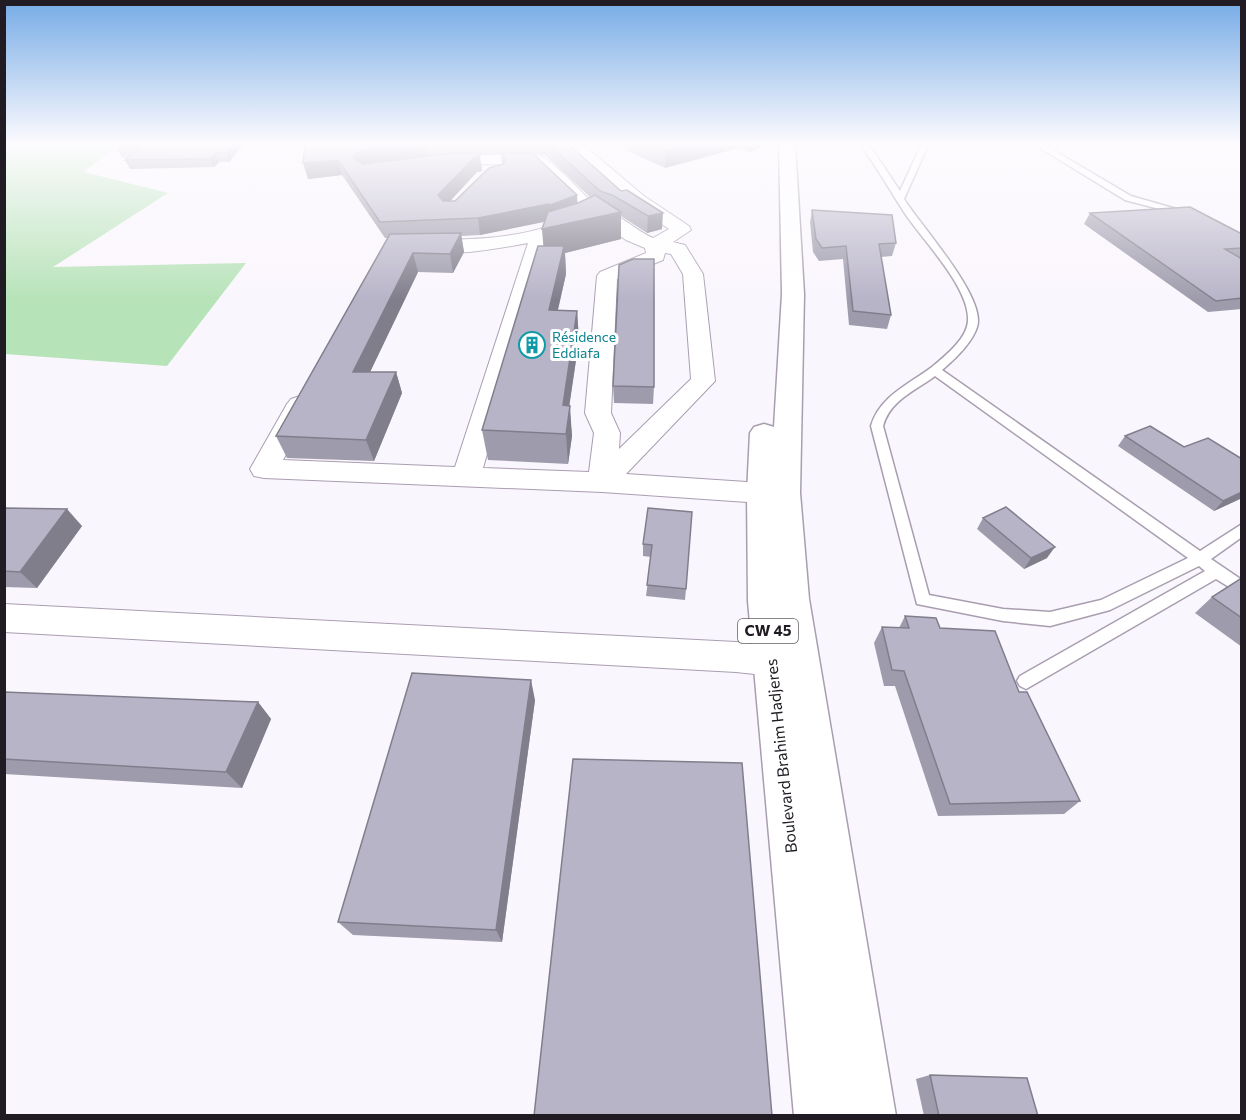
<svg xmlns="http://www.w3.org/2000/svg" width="1246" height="1120" font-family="Commissioner,sans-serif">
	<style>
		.green { fill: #b7e3b8 }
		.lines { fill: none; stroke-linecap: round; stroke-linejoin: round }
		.service-casing { stroke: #a99eb0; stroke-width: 3 }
		.minor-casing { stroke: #a99eb0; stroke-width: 2 }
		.primary-casing { stroke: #a99eb0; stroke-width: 3 }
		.service { fill: #fff; fill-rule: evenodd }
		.minor { fill: #fff; fill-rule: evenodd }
		.primary { fill: #fff; fill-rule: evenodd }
		.wall { fill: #9e9bac; fill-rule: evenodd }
		.shaded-wall { fill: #817e8c }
		.building { fill: #b8b4c8; stroke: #817e8c; stroke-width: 1.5 }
		.labels { text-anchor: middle; stroke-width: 6; stroke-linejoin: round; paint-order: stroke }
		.far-culture-label { font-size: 14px; fill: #0d838f; stroke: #fff; text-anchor: start }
		.shield { fill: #fff; stroke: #646065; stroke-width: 1.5 }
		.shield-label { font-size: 15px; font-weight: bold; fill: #211c23 }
		.street-label { font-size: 16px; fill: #211c23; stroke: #fff }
	</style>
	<rect width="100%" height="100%" fill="#faf6fd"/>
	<polygon class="green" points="5,143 121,143 84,172 168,193 53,267 246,263 167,366 5,354"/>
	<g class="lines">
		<defs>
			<g id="service">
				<path d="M859,143h7l6,6 28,42 22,-48h7l-25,56c16,26 83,99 73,128 -5,16 -22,32 -35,43l258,181 42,-27v13l-31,22 31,21v15l-26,-16 -190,110 -6,-3 -3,-5 3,-5 185,-105 -6,-5 -89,44 -60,16 -47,-5 -86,-17 -46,-178c9,-30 37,-41 61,-59 12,-10 35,-28 36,-46 2,-34 -46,-81 -64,-109 -15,-23 -28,-47 -45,-69zM935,376l253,182 -87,42 -51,12 -47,-3 -74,-14 -46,-169c7,-26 32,-35 52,-50z"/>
				<polygon points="1032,143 1041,143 1131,196 1190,213 1186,216 1125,200"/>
			</g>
			<g id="minor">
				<path d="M569,143h12l63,53 45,30 2,4 -18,12 12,3 18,29 12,107 -89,93 136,9 10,3 4,7 -4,7 -10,3 -160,-11 -338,-14 -10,-2 -4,-7 37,-65 4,-5 9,-3 9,3 4,5 -30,56 172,7 73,-224c-32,6 -82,15 -114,7l-3,-4 3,-4 7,-2c54,0 113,-1 161,-28l-48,-46 -51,-2 -46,4 -8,-5c7,-9 103,-12 115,-5 14,8 41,38 55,51 20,3 35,21 54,29l16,-9 -37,-25 -62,-55 -3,-3zM596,219l30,21 19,8 1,5 -46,19 -3,4 -12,137 9,20 -5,39 -106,-4 65,-230 35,-12zM665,253l6,1 12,20 8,105 -72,70 1,-16 -9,-20 6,-134 46,-19z"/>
				<polygon points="4,604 736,642 794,648 807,652 812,663 807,674 794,678 736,672 4,632"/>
			</g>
			<polygon id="primary" points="779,143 795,143 804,294 800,493 809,599 896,1116 794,1116 748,601 747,493 750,433 754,427 764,424 774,427 782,294"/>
		</defs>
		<use href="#service" class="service-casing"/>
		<use href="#minor" class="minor-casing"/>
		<use href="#primary" class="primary-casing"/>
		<use href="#service" class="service"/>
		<use href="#minor" class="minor"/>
		<use href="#primary" class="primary"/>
	</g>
	<g class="wall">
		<polygon points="245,143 229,162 219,162 214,167 130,169 125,160 129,157 122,158 118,149"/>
		<path d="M305,143h262l95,86 -15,4 -26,-17v23l-56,14 1,21 -8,36 19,1 2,29 -10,66 3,30 -4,28 -80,-4 -6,-30 62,-184 -2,-17 3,-8 -65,14 -19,1 3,16 -11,21 -35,-1 -48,100h26l6,21 -28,68 -87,-3 -11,-22 112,-198h-3l-43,-63 -34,4zM533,154h6l7,2 44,41 -12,6zM479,155h22l1,9 -47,37h-5l27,-29 5,-1z"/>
		<polygon points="620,143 772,143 749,152 738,148 665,168 628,151"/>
		<polygon points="812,210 896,243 892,256 881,257 891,315 887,329 849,325 843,259 819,261 813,252 810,222"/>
		<polygon points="1090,213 1242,234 1242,258 1240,259 1242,259 1242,309 1208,312 1084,224"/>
		<polygon points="613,386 654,387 653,404 614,403"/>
		<polygon points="1125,436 1242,459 1242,498 1214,511 1118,446"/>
		<polygon points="4,508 82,526 37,588 4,587"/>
		<polygon points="648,508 686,589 685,600 646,596 651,557 643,556 643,544"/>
		<polygon points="983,518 1047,558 1024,569 977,529"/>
		<polygon points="1242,580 1242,647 1195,613 1212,597"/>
		<polygon points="905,616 940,628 1019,692 1080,801 1064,814 938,816 895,686 884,686 874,643 882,627 899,628"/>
		<polygon points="4,692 258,702 271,719 242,788 4,774"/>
		<polygon points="535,700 502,942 353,935 338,922"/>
		<polygon points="930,1075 1038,1116 924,1116 916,1079"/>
	</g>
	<g class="shaded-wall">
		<polygon points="234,143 245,143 229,162 226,153"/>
		<polygon points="407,143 425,143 427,156 357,171 353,156 357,152 379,147"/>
		<polygon points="694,143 738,143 738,148 665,168 666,151"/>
		<polygon points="750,143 772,143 749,152"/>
		<polygon points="215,153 219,162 214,167 210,159"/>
		<polygon points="480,156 482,171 477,172 441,211 438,195 475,157"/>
		<polygon points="338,160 342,175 308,179 303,163"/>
		<polygon points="577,195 578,211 549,221 480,235 478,218 549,204"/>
		<polygon points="621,212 621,239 565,253 566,274 551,339 542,229"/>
		<polygon points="663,213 662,229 647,233 648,216"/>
		<polygon points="461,233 464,252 453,273 450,254"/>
		<polygon points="413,253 418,272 360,393 353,372"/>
		<polygon points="577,311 579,340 565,435 563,405"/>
		<polygon points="396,372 402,393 374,461 366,440"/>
		<polygon points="570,406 572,436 568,464 566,434"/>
		<polygon points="1242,492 1242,498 1214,511 1223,501"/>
		<polygon points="67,509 82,526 37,588 20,572"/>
		<polygon points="1055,547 1047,558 1024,569 1031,558"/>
		<polygon points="531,680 535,700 502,942 496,930"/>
		<polygon points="258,702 271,719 242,788 226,772"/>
	</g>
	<g class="building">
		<polygon points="124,143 234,143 226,153 215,153 210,159 125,160 141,148 118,149"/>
		<polygon points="305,143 407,143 379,147 357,152 353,156 354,159 363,164 452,153 477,153 480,156 475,157 438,195 443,201 455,201 489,168 503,164 505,160 501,153 532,153 577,195 548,206 549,204 478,218 380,222 338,160 303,163"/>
		<polygon points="547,143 567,143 621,191 627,190 663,213 648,216 614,196 600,191"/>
		<polygon points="648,143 694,143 666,151"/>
		<polygon points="595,195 621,212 542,229 548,212 578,203"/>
		<polygon points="1190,207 1242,234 1242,248 1225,249 1242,259 1242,298 1216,301 1090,213"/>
		<polygon points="812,210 892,215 896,243 879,244 891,315 853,311 846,246 822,248 816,239"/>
		<polygon points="461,233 450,254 413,253 353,372 396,372 366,440 276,436 390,234"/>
		<polygon points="538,246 564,246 549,310 577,311 563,405 570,406 566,434 482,430"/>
		<polygon points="633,259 654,259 654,387 613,386 619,265"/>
		<polygon points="1150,426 1184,447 1208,438 1242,459 1242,492 1223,501 1125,436"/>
		<polygon points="1006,507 1055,547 1031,558 983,518"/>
		<polygon points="4,508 67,509 20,572 4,571"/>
		<polygon points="648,508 692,512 686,589 647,585 652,545 643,544"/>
		<polygon points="1240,579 1242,580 1242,618 1212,597"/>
		<polygon points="905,616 936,618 940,628 995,631 1019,692 1027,692 1080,801 950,804 904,671 892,670 882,627 909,628"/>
		<polygon points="412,673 531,680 496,930 338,922"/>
		<polygon points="4,692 258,702 226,772 4,759"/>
		<polygon points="573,759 742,763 772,1116 534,1116"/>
		<polygon points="930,1075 1027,1078 1038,1116 939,1116"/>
	</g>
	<linearGradient id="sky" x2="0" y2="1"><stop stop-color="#76abe6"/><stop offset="0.48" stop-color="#fdfbfe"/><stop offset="1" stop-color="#fdfbfe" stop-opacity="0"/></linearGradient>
	<rect width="1246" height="300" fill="url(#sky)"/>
	<defs>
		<symbol id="building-ring" viewBox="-11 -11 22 22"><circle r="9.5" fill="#fff" stroke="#0f9aa8" stroke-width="1.5"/><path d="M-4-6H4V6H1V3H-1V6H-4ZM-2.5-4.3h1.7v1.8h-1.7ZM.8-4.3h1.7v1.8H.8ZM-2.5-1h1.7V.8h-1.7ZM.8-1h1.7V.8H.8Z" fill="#0f9aa8"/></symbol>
	</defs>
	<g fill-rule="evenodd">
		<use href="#building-ring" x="517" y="330" width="30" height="30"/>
	</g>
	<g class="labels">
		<g class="far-culture-label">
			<text x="552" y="342">Résidence<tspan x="552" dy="16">Eddiafa</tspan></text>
		</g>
		<rect class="shield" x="738" y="619" width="60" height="24" rx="4.5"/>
		<g class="shield-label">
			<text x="768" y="636">CW 45</text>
		</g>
		<g class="street-label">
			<text transform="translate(781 756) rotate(-96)" y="6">Boulevard Brahim Hadjeres</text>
		</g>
	</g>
	<rect width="1246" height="1120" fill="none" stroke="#211c23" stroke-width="12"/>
</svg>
